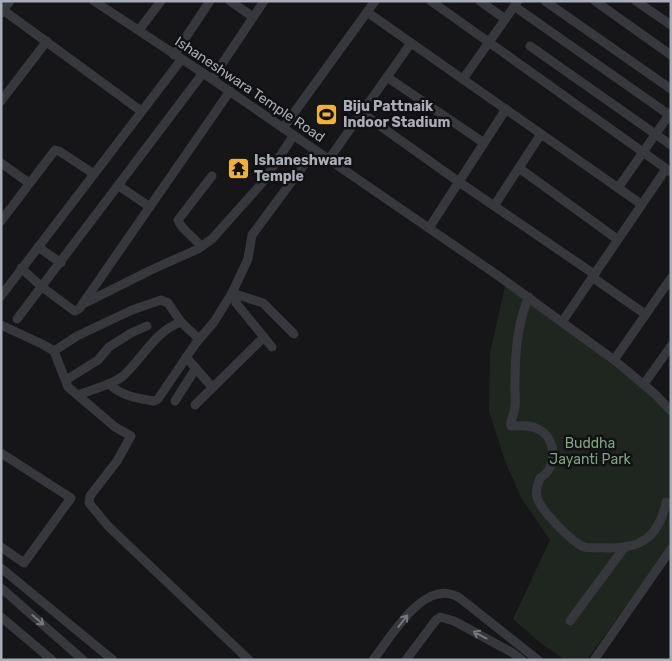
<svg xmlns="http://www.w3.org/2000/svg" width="672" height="661" font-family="Rubik,sans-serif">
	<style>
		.green { fill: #1e261f }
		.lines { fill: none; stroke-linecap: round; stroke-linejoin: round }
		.minor { stroke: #37383d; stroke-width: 9 }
		.oneway { stroke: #757881 }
		.labels { text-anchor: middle; stroke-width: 5; stroke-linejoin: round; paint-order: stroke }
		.street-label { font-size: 14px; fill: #a8adb8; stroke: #111113 }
		.poi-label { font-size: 14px; font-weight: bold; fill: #a8adb8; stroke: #111113; text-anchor: start }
		.park-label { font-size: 14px; fill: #7fa381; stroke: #111113 }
	</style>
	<rect width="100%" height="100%" fill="#161618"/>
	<polygon class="green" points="506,282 658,401 671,417 671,543 587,660 565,660 543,645 513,619 550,540 522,499 505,461 489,411 490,353"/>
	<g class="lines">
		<g class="minor">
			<polyline points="94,1 203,73 500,277 614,360 655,394 671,411"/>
			<polyline points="230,1 253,17"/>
			<polyline points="431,1 671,172"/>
			<polyline points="480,1 505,19"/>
			<polyline points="545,1 671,89"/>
			<polyline points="595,1 671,55"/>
			<polyline points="636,1 671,25"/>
			<polyline points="514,6 671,116"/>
			<polyline points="3,10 141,111"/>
			<polyline points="367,12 641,204"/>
			<polyline points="1,13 10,1"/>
			<polyline points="139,30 161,1"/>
			<polyline points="530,46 671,145"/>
			<polyline points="174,55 210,1"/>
			<polyline points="387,77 484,143"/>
			<polyline points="212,79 264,1"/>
			<polyline points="463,79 518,1"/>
			<polyline points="1,101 47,41"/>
			<polyline points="362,113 459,182 594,274"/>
			<polyline points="283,128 375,1"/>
			<polyline points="329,159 411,43"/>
			<polyline points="1,163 29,183"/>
			<polyline points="519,168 617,239"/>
			<polyline points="119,186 150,207"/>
			<polyline points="618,188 671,112"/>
			<polyline points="494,206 541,134"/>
			<polyline points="1,221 55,150 59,151 94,174"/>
			<polyline points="429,228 506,109"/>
			<polyline points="38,247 61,263"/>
			<path d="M201,247c-6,-10 -20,-17 -23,-27l34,-44"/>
			<polyline points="21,268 42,287 73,310 75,311 79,309 230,91"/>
			<polyline points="592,277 645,314"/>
			<polyline points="232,293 263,303 294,334"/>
			<polyline points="236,294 236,303 272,347"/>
			<polyline points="1,296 181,60"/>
			<path d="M529,297c-12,25 -14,56 -14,84 -1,9 2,21 -1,31 -1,5 -4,8 -3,14 8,0 19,-2 27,3 19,9 20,39 2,49 -2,6 -5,13 -3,19 3,13 35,45 47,50 7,2 16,0 23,1 34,1 52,-11 59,-46"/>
			<polyline points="83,304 151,270 198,249 212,239 262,183 294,135"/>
			<polyline points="17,319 203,73"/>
			<polyline points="562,322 666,169"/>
			<polyline points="1,325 42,344 54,351 68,387 115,427 131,436 117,461 90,496 89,503 108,526 249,660"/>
			<polyline points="54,351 77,336 132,310 161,300 168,303 181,322 199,339"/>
			<polyline points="186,357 212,387"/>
			<polyline points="614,360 671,278"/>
			<polyline points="66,380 98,360 109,347 131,333 147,326"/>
			<path d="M109,384c13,12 27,14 45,17l4,-2 38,-56 18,-21 18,-29 16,-34 4,-24 63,-85"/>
			<polyline points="644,384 671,346"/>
			<path d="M78,395c12,-5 37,-11 46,-20 19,-17 31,-44 57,-53"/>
			<polyline points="175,401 196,368"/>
			<polyline points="195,405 264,337"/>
			<polyline points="1,453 71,498 24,563 1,547"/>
			<polyline points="1,568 113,660"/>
			<polyline points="1,588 83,660"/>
			<polyline points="1,617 52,660"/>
			<polyline points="570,621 624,548"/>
			<path d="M373,660c18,-23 53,-86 88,-61l77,61"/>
			<polyline points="406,660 436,620 440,617 454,621 513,653 522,660"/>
			<polyline points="594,660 671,549"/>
		</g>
	</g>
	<defs><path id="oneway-shaft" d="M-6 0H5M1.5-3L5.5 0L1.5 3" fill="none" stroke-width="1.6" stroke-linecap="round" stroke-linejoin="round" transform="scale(1.25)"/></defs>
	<g class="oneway">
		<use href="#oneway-shaft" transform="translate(38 620) rotate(41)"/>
		<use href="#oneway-shaft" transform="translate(403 621) rotate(-52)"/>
		<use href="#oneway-shaft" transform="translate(480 635) rotate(-152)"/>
	</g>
	<defs>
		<symbol id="stadium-square" viewBox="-11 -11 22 22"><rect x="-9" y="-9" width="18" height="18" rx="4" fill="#f2b134" stroke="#111113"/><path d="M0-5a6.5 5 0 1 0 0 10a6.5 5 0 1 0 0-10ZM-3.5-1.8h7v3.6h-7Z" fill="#111"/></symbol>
		<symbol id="temple-square" viewBox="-11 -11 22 22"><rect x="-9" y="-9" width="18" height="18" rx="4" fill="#f2b134" stroke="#111113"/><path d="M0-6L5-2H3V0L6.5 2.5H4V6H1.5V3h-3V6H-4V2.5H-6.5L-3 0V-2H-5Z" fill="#111"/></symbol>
	</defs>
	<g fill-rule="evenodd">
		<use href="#stadium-square" x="314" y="102" width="25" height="25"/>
		<use href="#temple-square" x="226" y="156" width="25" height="25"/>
	</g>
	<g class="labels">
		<g class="street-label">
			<text transform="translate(250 89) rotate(34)" y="5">Ishaneshwara Temple Road</text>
		</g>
		<g class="poi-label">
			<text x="343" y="111">Biju Pattnaik<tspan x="343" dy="16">Indoor Stadium</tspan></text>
			<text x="254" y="165">Ishaneshwara<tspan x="254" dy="16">Temple</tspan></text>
		</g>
		<g class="park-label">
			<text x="590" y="448">Buddha<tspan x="590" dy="16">Jayanti Park</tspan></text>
		</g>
	</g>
	<rect width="672" height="661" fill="none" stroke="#a8adb8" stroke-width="5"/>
</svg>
